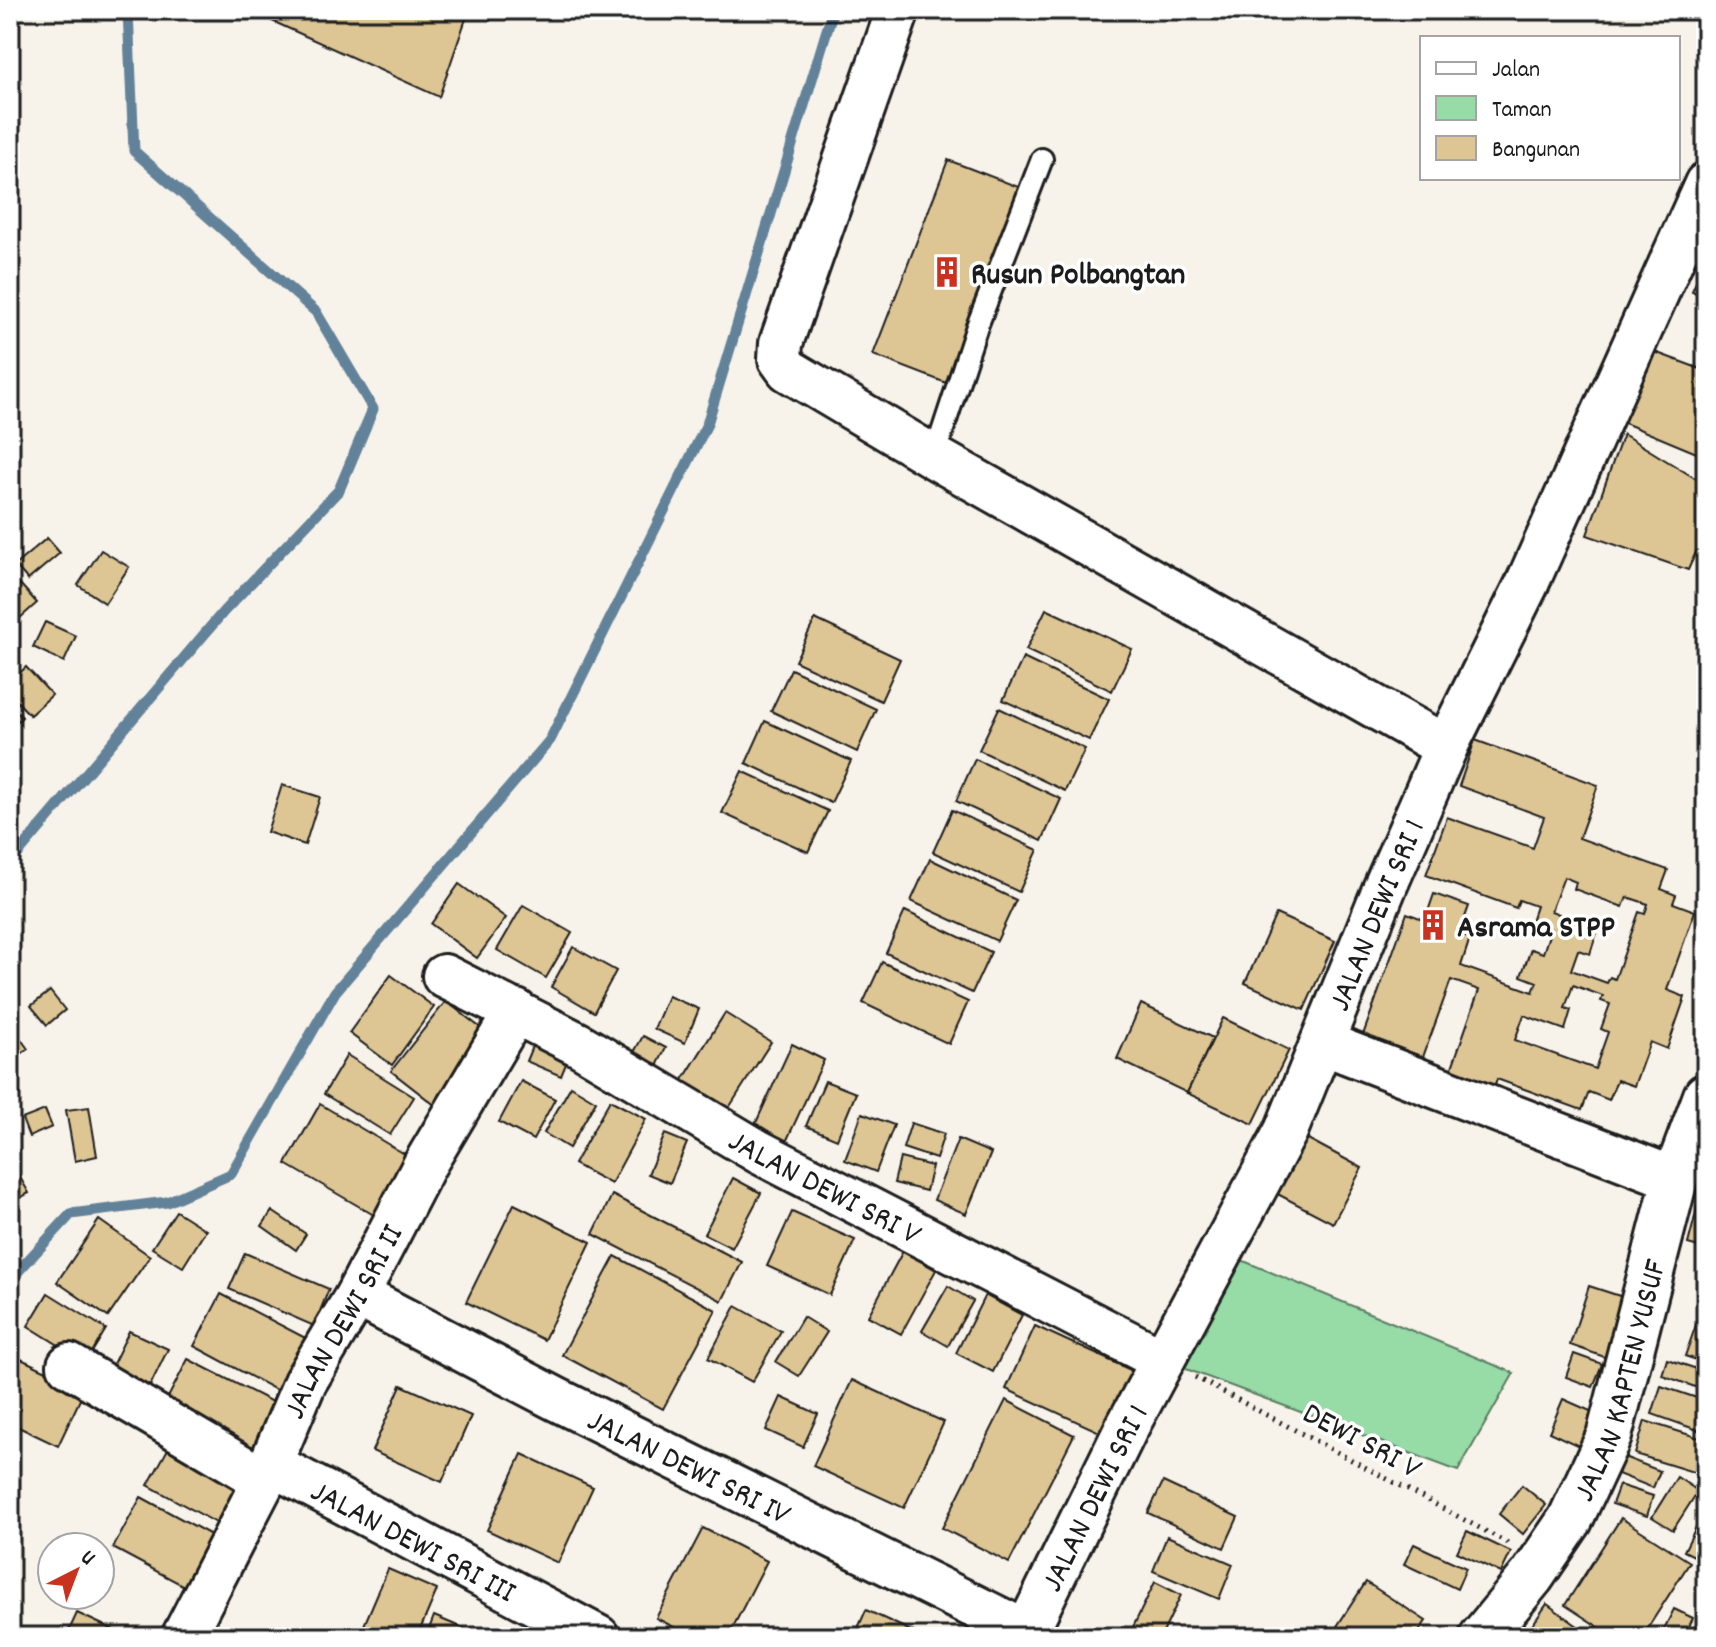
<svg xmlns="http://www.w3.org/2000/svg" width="1716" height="1647" font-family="Dekko,sans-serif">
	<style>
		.green { fill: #97dba7; stroke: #5a7c62; stroke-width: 2 }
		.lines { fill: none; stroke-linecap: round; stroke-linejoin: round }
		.stream { stroke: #62829a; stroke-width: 11 }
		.building { fill: #ddc594; stroke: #1c1c1c; stroke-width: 2; fill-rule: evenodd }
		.lane-casing { stroke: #1c1c1c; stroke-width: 26 }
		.street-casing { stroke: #1c1c1c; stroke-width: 48 }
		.secondary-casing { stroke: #1c1c1c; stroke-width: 50 }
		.path { stroke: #1c1c1c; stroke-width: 5; stroke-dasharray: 2 6; stroke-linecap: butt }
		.lane { stroke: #fff; stroke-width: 20 }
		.street { stroke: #fff; stroke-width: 42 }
		.secondary { stroke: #fff; stroke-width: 44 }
		.labels { text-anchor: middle; stroke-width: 7; stroke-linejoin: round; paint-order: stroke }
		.poi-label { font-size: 32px; font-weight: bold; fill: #1c1c1c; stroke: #fff; text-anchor: start }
		.street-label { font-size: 32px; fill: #1c1c1c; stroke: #fff }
	</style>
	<rect width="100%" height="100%" fill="#f8f3ea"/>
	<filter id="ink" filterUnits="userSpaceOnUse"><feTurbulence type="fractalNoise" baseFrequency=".0125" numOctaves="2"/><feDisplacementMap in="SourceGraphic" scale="16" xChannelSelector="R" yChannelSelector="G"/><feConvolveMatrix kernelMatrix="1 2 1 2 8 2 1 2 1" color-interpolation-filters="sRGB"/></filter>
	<g filter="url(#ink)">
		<polygon class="green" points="1222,1252 1514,1373 1458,1471 1162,1360"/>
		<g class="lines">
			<g class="stream">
				<polyline points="10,863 224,611 339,490 373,409 316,312 134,151 128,10"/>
				<polyline points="10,1280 71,1214 167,1202 231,1174 335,992 550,740 707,424 833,10"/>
				<polyline points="10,1551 10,1556"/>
			</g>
		</g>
		<g class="building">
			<polygon points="248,10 469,10 439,97"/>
			<polygon points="948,160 1021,188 946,383 873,355"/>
			<polygon points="1706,260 1706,298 1692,291"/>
			<polygon points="1652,351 1706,371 1706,457 1622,422"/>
			<polygon points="1623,434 1706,485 1706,530 1688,570 1587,535"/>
			<polygon points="47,538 60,553 28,580 15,565"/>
			<polygon points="101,550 129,567 105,603 78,585"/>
			<polygon points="20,584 37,603 10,627 10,593"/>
			<polygon points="1046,609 1132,649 1112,691 1026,650"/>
			<polygon points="815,619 900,659 881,701 795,661"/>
			<polygon points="45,622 76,636 64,662 33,647"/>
			<polygon points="1023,658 1109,699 1089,740 1003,700"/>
			<polygon points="26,667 52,695 30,715 10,694 10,682"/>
			<polygon points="791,669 876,709 857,752 771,711"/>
			<polygon points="10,704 22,717 10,728"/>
			<polygon points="999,708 1085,749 1065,791 979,750"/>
			<polygon points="765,721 851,761 831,803 746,763"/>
			<path d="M1475,740l123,45 -19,53 89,32 -7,19 15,6 -3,8 22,8 -28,79 18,7 -18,52 -17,-7 -16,44 -17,-6 -8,20 -20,-8 -7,18 -85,-31 -4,13 -44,-16 30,-86 -28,-10 -28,77 -60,-22 44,-122 18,7 9,-26 35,12 -10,28 11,4 -9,28 72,26 4,-10 -16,-6 10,-27 12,4 8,-24 -20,-8 5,-15 -17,-6 -3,8 -90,-33 21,-58 86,31 11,-31 -85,-31zM1564,877l12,5 -2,7 49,18 4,-10 21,7 -3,10 -6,-2 -24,67 -5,-2 -3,6 -36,-13 7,-20 12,4 8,-25 -47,-18zM1573,985l30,11 -2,5 9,3 -9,25 7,3 -13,37 -80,-29 9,-25 41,15 6,-20 -6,-2z"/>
			<polygon points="975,759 1061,799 1042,841 956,801"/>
			<polygon points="742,771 828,811 808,852 722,813"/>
			<polygon points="282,785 320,797 305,845 267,832"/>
			<polygon points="952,810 1038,850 1019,892 933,852"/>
			<polygon points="930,859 1016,900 997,941 911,901"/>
			<polygon points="459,884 506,918 477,958 431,924"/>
			<polygon points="523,905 572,933 546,978 497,950"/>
			<polygon points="905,911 991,952 972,993 886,953"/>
			<polygon points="1276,914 1335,941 1304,1010 1245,983"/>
			<polygon points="573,947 616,971 594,1012 551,987"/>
			<polygon points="882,962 968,1002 949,1044 863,1003"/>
			<polygon points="391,975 434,1007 392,1065 349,1033"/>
			<polygon points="50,991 65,1010 47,1025 31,1006"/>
			<polygon points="668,996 699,1009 685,1043 654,1029"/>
			<polygon points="446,1001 491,1036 436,1106 391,1071"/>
			<polygon points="1141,1004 1213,1038 1187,1093 1117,1059"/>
			<polygon points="725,1013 771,1042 727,1111 681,1083"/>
			<polygon points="1223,1018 1289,1050 1253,1124 1187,1093"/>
			<polygon points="11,1025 28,1049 10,1062 10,1026"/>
			<polygon points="643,1036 666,1048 653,1074 629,1061"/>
			<polygon points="533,1044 568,1059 561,1076 526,1061"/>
			<polygon points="792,1044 824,1060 786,1142 754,1127"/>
			<polygon points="347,1055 414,1097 390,1135 324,1094"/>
			<polygon points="521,1081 555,1099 533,1140 499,1122"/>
			<polygon points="825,1081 856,1093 837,1139 806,1126"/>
			<polygon points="571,1086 596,1101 569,1148 544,1133"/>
			<polygon points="610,1100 646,1119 611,1184 574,1164"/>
			<polygon points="320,1104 413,1159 379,1218 286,1164"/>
			<polygon points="89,1107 97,1156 75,1161 66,1110"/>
			<polygon points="45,1110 52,1127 29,1137 22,1119"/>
			<polygon points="862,1113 894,1125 876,1172 845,1160"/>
			<polygon points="911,1123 944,1134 936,1159 903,1148"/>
			<polygon points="1295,1132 1362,1168 1333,1223 1266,1188"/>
			<polygon points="665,1134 687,1143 670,1183 648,1174"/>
			<polygon points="958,1139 991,1153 966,1214 934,1200"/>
			<polygon points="900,1158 932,1166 926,1191 894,1183"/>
			<polygon points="10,1160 29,1193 10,1203"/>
			<polygon points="1706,1174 1706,1249 1688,1244"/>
			<polygon points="733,1178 761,1193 732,1248 704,1234"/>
			<polygon points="612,1195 742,1262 722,1301 593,1234"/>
			<polygon points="514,1204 591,1242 544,1340 466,1302"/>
			<polygon points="176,1211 206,1230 183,1267 152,1248"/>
			<polygon points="272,1211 306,1234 296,1250 262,1226"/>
			<polygon points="792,1212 855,1240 830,1295 767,1266"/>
			<polygon points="99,1220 150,1256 108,1317 57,1282"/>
			<polygon points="903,1251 936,1270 901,1334 868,1316"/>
			<polygon points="245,1253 329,1289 314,1326 229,1289"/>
			<polygon points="615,1256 716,1310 663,1409 562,1355"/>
			<polygon points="948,1286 973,1301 948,1346 922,1331"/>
			<polygon points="1589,1286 1632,1300 1613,1360 1570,1345"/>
			<polygon points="48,1293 106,1329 86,1362 28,1326"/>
			<polygon points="221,1294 315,1343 287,1396 194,1346"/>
			<polygon points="985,1295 1022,1315 993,1372 956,1353"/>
			<polygon points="736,1306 781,1331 752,1382 708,1358"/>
			<polygon points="1701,1311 1706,1313 1706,1363 1685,1356"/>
			<polygon points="803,1317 827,1332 799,1376 776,1362"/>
			<polygon points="1035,1326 1135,1372 1106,1435 1006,1389"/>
			<polygon points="129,1331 168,1349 150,1386 111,1368"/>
			<polygon points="1574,1354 1602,1364 1593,1387 1566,1377"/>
			<polygon points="21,1359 85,1389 58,1446 10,1423 10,1382"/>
			<polygon points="188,1359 282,1407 257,1455 163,1407"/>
			<polygon points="1667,1359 1706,1372 1706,1391 1662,1375"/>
			<polygon points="852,1380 944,1422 904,1508 813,1466"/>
			<polygon points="401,1385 471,1416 442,1482 372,1451"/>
			<polygon points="1661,1386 1706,1401 1706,1433 1652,1414"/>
			<polygon points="781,1397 818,1414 803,1447 766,1430"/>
			<polygon points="1563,1399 1595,1413 1581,1447 1549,1432"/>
			<polygon points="1006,1400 1074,1435 1009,1563 942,1528"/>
			<polygon points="1645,1421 1706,1440 1706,1476 1635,1454"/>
			<polygon points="174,1438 246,1478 220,1525 148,1485"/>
			<polygon points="522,1454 593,1487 558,1563 487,1530"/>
			<polygon points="1624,1457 1660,1471 1653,1488 1618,1474"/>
			<polygon points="1677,1477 1698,1491 1673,1530 1652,1517"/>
			<polygon points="1163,1482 1238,1517 1224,1548 1148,1513"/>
			<polygon points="1522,1485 1546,1505 1523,1534 1499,1514"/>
			<polygon points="1619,1485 1653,1496 1647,1516 1612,1504"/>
			<polygon points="141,1497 211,1535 184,1586 113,1548"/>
			<polygon points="1621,1518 1690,1562 1642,1637 1614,1637 1565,1605"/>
			<polygon points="1699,1521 1706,1524 1706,1562 1684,1551"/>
			<polygon points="703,1528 767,1561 728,1637 693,1637 656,1618"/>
			<polygon points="1467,1531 1511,1552 1501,1573 1457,1552"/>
			<polygon points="1167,1536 1233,1564 1219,1599 1153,1571"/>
			<polygon points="1414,1544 1466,1568 1457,1589 1404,1564"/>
			<polygon points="388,1569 437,1590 417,1637 359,1637"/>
			<polygon points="1155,1582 1181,1595 1161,1637 1144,1637 1131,1631"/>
			<polygon points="1366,1582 1426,1621 1415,1637 1330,1637"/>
			<polygon points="1547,1604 1593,1637 1524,1637"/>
			<polygon points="1674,1609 1693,1618 1684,1637 1660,1637"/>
			<polygon points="866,1610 924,1637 854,1637"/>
			<polygon points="1706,1612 1706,1637 1693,1637"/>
			<polygon points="77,1613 129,1637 66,1637"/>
			<polygon points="434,1616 484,1637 426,1637"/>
			<polygon points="237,1628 254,1637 232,1637"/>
		</g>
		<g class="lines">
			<defs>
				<polyline id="lane" points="934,457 976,329 1042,159"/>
				<g id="street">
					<polyline points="898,10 781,343 780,359 788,370 934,457 1446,747"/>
					<path id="s1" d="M444,976l134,68 181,108 403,208"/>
					<polyline points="1323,1043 1675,1179"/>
					<path id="s2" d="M357,1295l199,104 470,233"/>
					<polyline points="69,1365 264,1480"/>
					<path id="s3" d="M271,1464l327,173"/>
					<path id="s4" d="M183,1637l81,-157 41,-98 52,-87 68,-131 91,-153"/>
					<path id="s5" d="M1024,1637l102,-208 160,-298 99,-244 61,-140 80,-161 180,-402"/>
				</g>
				<g id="secondary">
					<path id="s6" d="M1482,1637l50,-61 38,-56 39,-84 66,-257 31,-83"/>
				</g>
			</defs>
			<use href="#lane" class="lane-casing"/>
			<use href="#street" class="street-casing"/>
			<use href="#secondary" class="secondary-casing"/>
			<polyline class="path" points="1195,1377 1508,1543"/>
			<use href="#lane" class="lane"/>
			<use href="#street" class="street"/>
			<use href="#secondary" class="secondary"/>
		</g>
	</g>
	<defs>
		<symbol id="building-bare" viewBox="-9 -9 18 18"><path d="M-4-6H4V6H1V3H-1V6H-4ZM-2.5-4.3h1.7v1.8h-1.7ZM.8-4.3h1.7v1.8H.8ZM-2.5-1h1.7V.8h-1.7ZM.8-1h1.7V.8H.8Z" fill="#c8321e" stroke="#fff" stroke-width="2.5" paint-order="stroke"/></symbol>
	</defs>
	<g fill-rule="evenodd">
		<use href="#building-bare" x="925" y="250" width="44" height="44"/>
		<use href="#building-bare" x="1411" y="903" width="44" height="44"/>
	</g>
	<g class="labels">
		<g class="poi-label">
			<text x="971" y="283">Rusun Polbangtan</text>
			<text x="1457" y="936">Asrama STPP</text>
		</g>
		<g class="street-label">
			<text dy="11" stroke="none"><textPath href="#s5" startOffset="804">JALAN DEWI SRI 1</textPath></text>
			<text dy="11" stroke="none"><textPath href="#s1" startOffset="436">JALAN DEWI SRI V</textPath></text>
			<text dy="11" stroke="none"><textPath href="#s4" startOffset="354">JALAN DEWI SRI II</textPath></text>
			<text dy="11" stroke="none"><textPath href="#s6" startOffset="296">JALAN KAPTEN YUSUF</textPath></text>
			<text transform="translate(1363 1439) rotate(28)" y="11">DEWI SRI V</text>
			<text dy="11" stroke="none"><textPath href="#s2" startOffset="374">JALAN DEWI SRI IV</textPath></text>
			<text dy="11" stroke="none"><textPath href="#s5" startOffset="156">JALAN DEWI SRI 1</textPath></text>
			<text dy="11" stroke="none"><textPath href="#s3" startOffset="162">JALAN DEWI SRI III</textPath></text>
		</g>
	</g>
	<rect width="1716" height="1647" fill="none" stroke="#fff" stroke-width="40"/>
	<rect x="20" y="20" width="1676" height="1607" fill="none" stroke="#1c1c1c" stroke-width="3" filter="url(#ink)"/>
	<rect x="1420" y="36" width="260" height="144" fill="#ffffff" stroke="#a4a4a4" stroke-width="2"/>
	<rect x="1436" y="62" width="40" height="12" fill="#ffffff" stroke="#a4a4a4" stroke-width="2"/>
	<text x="1492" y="76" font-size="24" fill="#1c1c1c">Jalan</text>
	<rect x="1436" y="96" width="40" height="24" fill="#97dba7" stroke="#a4a4a4" stroke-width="2"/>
	<text x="1492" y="116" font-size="24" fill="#1c1c1c">Taman</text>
	<rect x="1436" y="136" width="40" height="24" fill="#ddc594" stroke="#a4a4a4" stroke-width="2"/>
	<text x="1492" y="156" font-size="24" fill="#1c1c1c">Bangunan</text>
	<g transform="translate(76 1571) rotate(42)"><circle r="38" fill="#ffffff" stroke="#a4a4a4" stroke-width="2"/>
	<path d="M0-6L14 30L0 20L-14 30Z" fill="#c8321e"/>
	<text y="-12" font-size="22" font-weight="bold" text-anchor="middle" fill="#1c1c1c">U</text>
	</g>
</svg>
